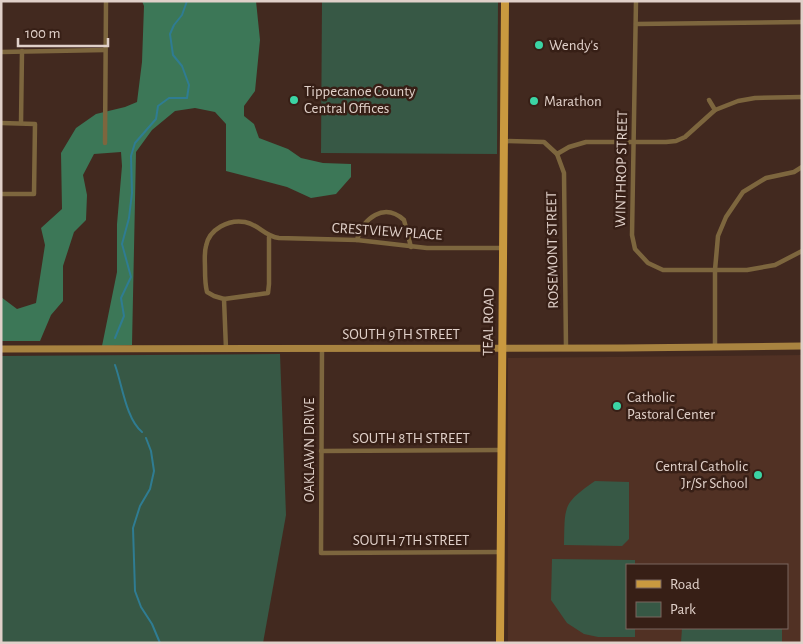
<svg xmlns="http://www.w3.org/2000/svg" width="803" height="644" font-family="'Alegreya Sans',sans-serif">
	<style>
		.built { fill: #513124; fill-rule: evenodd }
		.green { fill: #375845 }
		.forest { fill: #3c7757 }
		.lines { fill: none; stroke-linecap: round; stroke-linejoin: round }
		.stream { stroke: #2f7c92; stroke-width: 2 }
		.street { stroke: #7d663e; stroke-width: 4.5 }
		.secondary { stroke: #a88340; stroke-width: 7 }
		.primary { stroke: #c9993f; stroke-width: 8 }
		.poi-dot { fill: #3bd4a4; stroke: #371f16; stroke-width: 2 }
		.labels { text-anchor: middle; stroke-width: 5; stroke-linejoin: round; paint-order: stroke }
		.poi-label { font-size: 15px; fill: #e0d0c9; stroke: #371f16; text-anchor: start }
		.street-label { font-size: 15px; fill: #e0d0c9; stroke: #371f16 }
	</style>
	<rect width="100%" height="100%" fill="#42291f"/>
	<path class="built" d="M802,355v288h-294v-285zM627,565h160v63h-160z"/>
	<g class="green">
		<polygon points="322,1 498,1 497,154 321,153"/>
		<polygon points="280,354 286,515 263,643 1,643 1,356"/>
		<path d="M595,481l34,1v57l-7,7 -58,-1c1,-39 -2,-41 31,-64z"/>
		<polygon points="552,559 635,560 635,565 627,565 627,628 635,628 635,637 598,637 584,634 567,623 551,600"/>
		<polygon points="682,628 782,628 782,643 681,643"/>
	</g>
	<polygon class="forest" points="142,1 256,1 260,40 255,91 244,106 244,116 254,124 259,138 288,149 301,158 323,163 351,164 351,177 336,194 311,198 287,187 226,171 226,124 215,112 195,108 175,111 152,130 136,152 132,345 102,346 117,272 117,224 122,166 121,152 94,154 83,175 87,195 86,220 74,232 63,266 63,301 51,315 40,341 1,341 1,297 17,309 36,303 45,245 41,228 62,209 61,153 76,128 96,114 125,107 137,102 142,62 144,6"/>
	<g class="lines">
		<g class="stream">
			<polyline points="115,338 124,316 121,298 131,277 122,244 129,218 132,193 131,156 135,143 156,119 158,106 169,98 187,98 189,85 182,66 173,55 170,34 174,25 182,15 187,1"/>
			<path d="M115,365c7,19 11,54 27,67"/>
			<polyline points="146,438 151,451 154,471 150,489 140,506 133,528 135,591 141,607 152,624 160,643"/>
		</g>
		<g class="street">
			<polyline points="636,1 632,235 635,249 648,263 663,270 747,270 775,265 802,251"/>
			<polyline points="636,24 802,22"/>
			<polyline points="1,52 105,50"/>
			<polyline points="709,100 715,110"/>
			<polyline points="1,123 35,124 34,194 1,194"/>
			<polyline points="21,123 22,51"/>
			<polyline points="504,141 544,142 557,154 569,147 586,142 666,142 676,141 685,137 715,110 738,101 755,98 802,97"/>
			<polyline points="105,143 106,1"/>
			<polyline points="557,154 564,173 566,347"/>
			<path d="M357,240c6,-22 27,-38 47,-20l7,27"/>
			<polyline points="224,299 268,293 269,284 269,237"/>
			<polyline points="715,347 715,270 718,236 726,217 743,192 766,178 794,172 802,167"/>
			<polyline points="322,348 321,553 501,552"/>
			<path d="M226,349l-2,-50 -10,-3 -7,-4c-2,-8 -2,-15 -2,-23 0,-8 -1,-16 1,-23 3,-17 23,-27 39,-24 15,3 19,14 34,16l78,2 70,8h76"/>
			<polyline points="321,451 501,450"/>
		</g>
		<polyline class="secondary" points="1,349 623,348 802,346"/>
		<polyline class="primary" points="500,643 505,1"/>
	</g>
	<g class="poi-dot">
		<circle cx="539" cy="45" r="5"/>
		<circle cx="294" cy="100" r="5"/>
		<circle cx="534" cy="101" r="5"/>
		<circle cx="617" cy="406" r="5"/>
		<circle cx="758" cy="475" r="5"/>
	</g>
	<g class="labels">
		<g class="poi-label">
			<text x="549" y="50">Wendy's</text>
			<text x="304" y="96">Tippecanoe County<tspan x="304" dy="17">Central Offices</tspan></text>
			<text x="544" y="106">Marathon</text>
			<text x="627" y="402">Catholic<tspan x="627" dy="17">Pastoral Center</tspan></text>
			<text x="748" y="471" text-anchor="end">Central Catholic<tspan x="748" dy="17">Jr/Sr School</tspan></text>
		</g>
		<g class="street-label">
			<text transform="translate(621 169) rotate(-89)" y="5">WINTHROP STREET</text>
			<text transform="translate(387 231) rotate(4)" y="5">CRESTVIEW PLACE</text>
			<text transform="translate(552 250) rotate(-91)" y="5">ROSEMONT STREET</text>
			<text transform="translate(488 322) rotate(-89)" y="5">TEAL ROAD</text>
			<text x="401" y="339">SOUTH 9TH STREET</text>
			<text x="411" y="443">SOUTH 8TH STREET</text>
			<text transform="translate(309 450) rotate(-90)" y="5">OAKLAWN DRIVE</text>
			<text x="411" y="545">SOUTH 7TH STREET</text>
		</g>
	</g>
	<rect width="803" height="644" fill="none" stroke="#e0d0c9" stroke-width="5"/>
	<rect x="626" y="564" width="162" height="65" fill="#371f16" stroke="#7b665e"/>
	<rect x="636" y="580" width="25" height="8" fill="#c9993f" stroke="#7b665e"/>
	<text x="670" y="589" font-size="15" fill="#e0d0c9">Road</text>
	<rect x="636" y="602" width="25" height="15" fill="#375845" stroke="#7b665e"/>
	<text x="670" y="614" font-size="15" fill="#e0d0c9">Park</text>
	<path d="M18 38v8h90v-8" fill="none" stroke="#e0d0c9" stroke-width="2.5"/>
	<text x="25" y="38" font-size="15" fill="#e0d0c9" stroke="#371f16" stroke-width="4" paint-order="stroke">100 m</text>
</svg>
